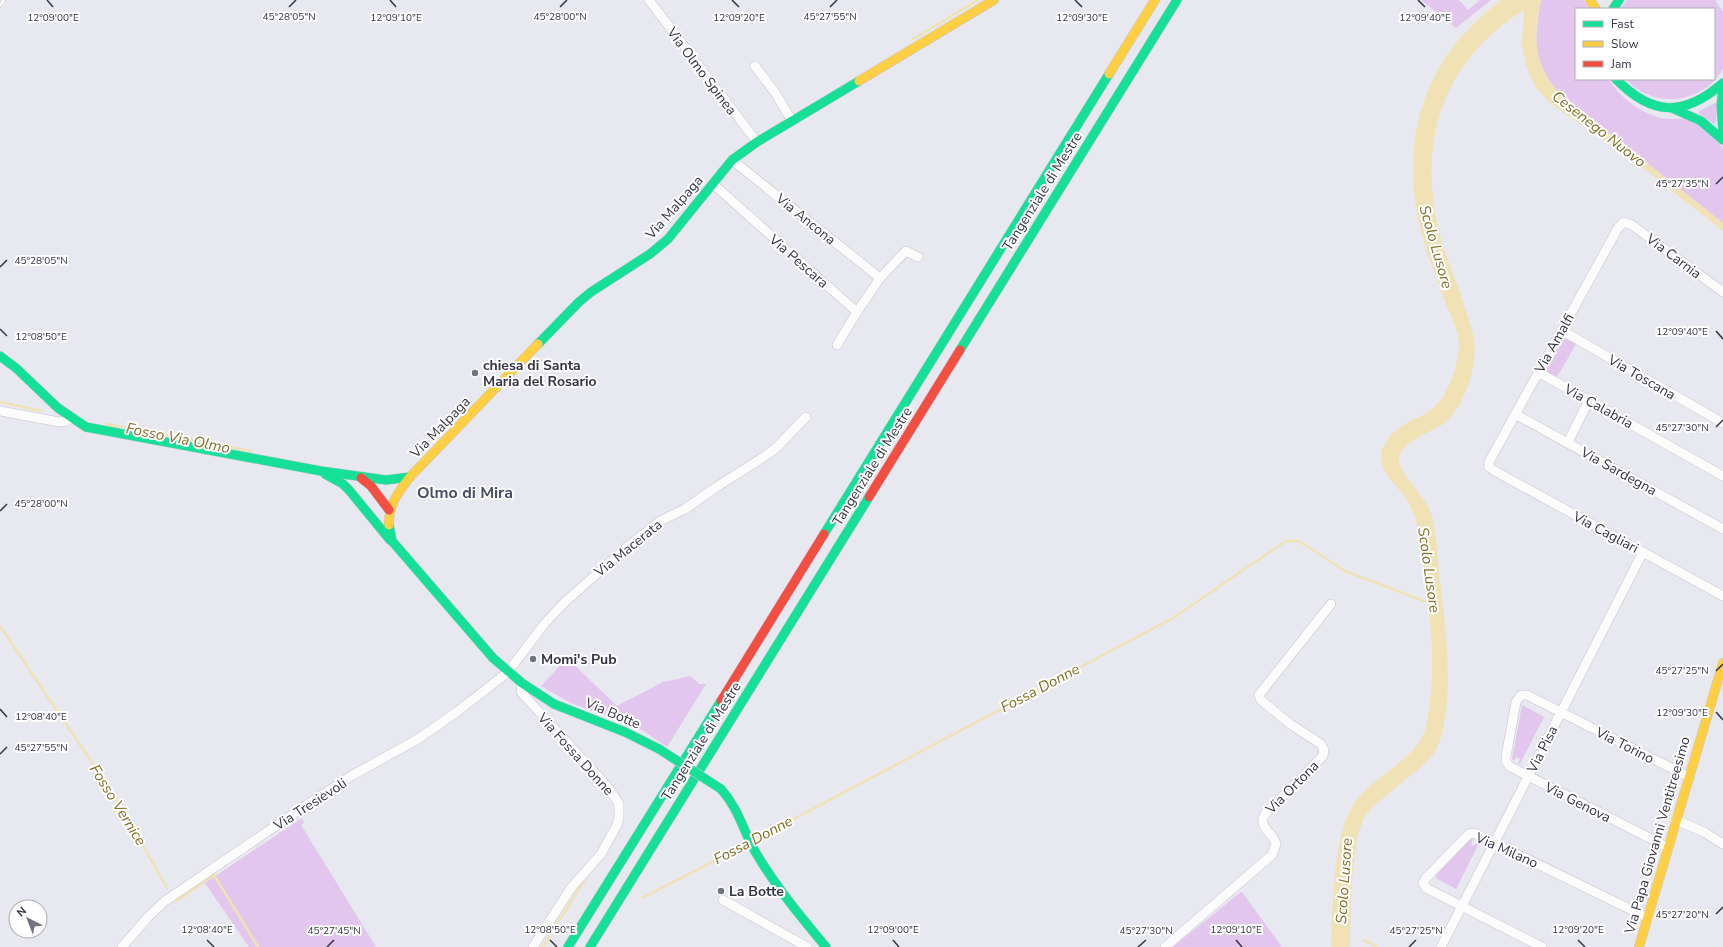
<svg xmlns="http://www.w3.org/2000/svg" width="1723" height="947" font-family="'Nunito Sans',sans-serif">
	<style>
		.green { fill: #e2c6ed }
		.water { fill: #f0e2b5 }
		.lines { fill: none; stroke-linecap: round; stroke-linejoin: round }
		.stream { stroke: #f0e2b5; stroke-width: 2.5 }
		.street-casing { stroke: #c4c4ce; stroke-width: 10 }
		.fast-casing { stroke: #c7c6d8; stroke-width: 10 }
		.slow-casing { stroke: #c7c6d8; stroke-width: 10 }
		.jam-casing { stroke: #c7c6d8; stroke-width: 10 }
		.street { stroke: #fcfcfd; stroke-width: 9 }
		.fast { stroke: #16e098; stroke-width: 9 }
		.slow { stroke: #ffcf43; stroke-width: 9 }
		.jam { stroke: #f24e42; stroke-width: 9 }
		.rail-casing { stroke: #d7d7d8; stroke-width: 4 }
		.rail { stroke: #fff; stroke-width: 2.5; stroke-dasharray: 8; stroke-linecap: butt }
		.fast-bridge-casing { stroke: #c7c6d8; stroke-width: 10; stroke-linecap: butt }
		.fast-bridge { stroke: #16e098; stroke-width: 9 }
		.ticks { fill: none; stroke: #333445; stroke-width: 1.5 }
		.poi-dot { fill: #727381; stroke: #fff; stroke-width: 1.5 }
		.labels { text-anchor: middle; stroke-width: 4; stroke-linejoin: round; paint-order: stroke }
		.street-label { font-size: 14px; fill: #333445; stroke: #fff }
		.poi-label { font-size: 14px; font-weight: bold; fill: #333445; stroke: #fff; text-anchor: start }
		.water-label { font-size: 15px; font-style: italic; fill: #846e20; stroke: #fff }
		.quarter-label { font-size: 16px; font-weight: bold; fill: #4a4c69; stroke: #fff }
		.ticks-label { font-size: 10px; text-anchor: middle; fill: #333445; stroke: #fff; stroke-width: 4; stroke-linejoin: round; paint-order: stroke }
	</style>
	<rect width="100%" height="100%" fill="#e8e8f0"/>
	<g class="green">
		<polygon points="1421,0 1459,0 1468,10 1480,0 1491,0 1456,28"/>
		<path d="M1541,0h43l6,9h-14v70h33c10,18 28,31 48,38 9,3 18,1 28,2 15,3 31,17 38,30v74l-161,-127c-30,-33 -28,-54 -21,-96z"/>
		<path d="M1627,0h88l8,12v56c-18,36 -71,42 -97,11h88v-70h-94z"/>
		<polygon points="1715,103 1717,104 1716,122 1714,124 1699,114 1699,111"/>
		<polygon points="1567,339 1576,344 1557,377 1548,372 1547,369 1563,340"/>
		<polygon points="567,658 617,706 663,682 691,676 699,684 706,684 667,747 642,730 571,703 541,686"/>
		<polygon points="1522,705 1544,717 1520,764 1518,764 1520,759 1516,757 1514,761 1512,759"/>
		<polygon points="302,818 304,823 301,825 376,947 249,947 205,883"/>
		<polygon points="1471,838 1473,839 1471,844 1474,846 1477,842 1479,843 1456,889 1436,878 1436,875"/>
		<polygon points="1242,892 1282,947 1173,947 1241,892"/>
	</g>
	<path class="water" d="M1502,0h39c-9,39 -7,66 21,96l161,127v8l-85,-67 -88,-61 -14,-15 -9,-20 -5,-22 2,-36c-80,50 -106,128 -86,218 3,12 7,24 11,35 10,25 18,50 25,75 4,27 -9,70 -32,87 -12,7 -41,18 -43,33 -1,15 26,38 32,55 6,18 6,39 8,58 5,43 11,87 8,131 -2,17 -4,38 -14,53 -12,14 -33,28 -47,41 -6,5 -15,11 -20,19 -16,24 -15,101 -16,132h-19c2,-40 1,-120 28,-150 20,-23 54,-37 66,-66 2,-8 3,-16 4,-24 9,-57 -3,-118 -10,-175 -3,-11 -6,-22 -12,-32 -8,-13 -24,-25 -26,-41 -1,-6 2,-12 5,-17 14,-21 30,-20 47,-34 16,-14 24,-39 26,-61 1,-14 -8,-30 -13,-43 -6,-16 -11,-31 -17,-47 -35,-98 -14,-195 73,-257z"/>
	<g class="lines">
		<g class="stream">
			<polyline points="912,40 978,0"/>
			<polyline points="0,402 42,411"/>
			<polyline points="106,424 251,451"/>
			<polyline points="0,626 115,797 166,886"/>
			<polyline points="754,840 1173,618 1286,541 1299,541 1345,571 1429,603"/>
			<polyline points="642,898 748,844"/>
			<polyline points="177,901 214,875 258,947"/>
			<polyline points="1364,940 1377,947"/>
			<polyline points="543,947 584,881"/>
		</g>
		<defs>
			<g id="street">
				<polyline points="649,0 757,142"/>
				<polyline points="755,66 776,94 792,121"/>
				<polyline points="732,160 880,278 906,251 918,257"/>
				<polyline points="713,184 857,312 837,345"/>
				<polyline points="1723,292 1632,225 1624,222 1618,228 1489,462 1489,467 1493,470 1723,596"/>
				<polyline points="857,312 880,278"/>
				<polyline points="1561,330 1723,423"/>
				<polyline points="1538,372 1723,476"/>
				<polyline points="0,411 59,422 67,421 72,418"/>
				<polyline points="1515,414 1723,529"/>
				<polyline points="1568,442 1589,400"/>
				<polyline points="522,683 521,692 607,786 619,804 619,818 617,825 601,854 571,888 533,947"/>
				<polyline points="1676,820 1704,832 1723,844"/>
				<polyline points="1668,846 1663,845 1509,766 1506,761 1506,756 1516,702 1521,695 1527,695 1689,777"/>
				<polyline points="723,900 807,947"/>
				<polyline points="122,947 149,916 165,901 311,802 353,775 418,739 458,711 508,672 545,623 565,602 627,547 660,521 685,509 715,488 765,456 776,448 806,417"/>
				<path d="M1165,947l107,-92 4,-11c-3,-12 -19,-17 -11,-30l58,-58 1,-6 -3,-6 -31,-20 -29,-24 -2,-5 72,-91"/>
				<polyline points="1441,947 1643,552"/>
				<polyline points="1542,947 1426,888 1423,883 1426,878 1469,834 1474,833 1648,918"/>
			</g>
			<g id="fast">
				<polyline points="1613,9 1619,0"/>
				<path d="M1616,79c36,37 68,38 107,4"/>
				<polyline points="1723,90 1721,105 1723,131"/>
				<polyline points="1674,109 1701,121 1723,140"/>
				<polyline points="538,344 579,302 591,292 650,254 668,239 732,160 757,142 859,81"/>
				<polyline points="960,350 1177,0"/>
				<polyline points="0,356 16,368 58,408 86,427 321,471 386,480 410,477"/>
				<polyline points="325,474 343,484 349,490 390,540"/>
				<polyline points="389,525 392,541 493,658 522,683 554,704 625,732 659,749"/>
				<polyline points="824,534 1109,74"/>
				<path d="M721,789c18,20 22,42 35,64 20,34 45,64 70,94"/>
				<polyline points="568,947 721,701"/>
				<polyline points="590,947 869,497"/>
			</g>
			<g id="slow">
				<polyline points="1590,0 1596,9"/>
				<polyline points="1109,74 1155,0"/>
				<polyline points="859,81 994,0"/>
				<path d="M389,525c-1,-20 10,-34 21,-48l128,-133"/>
				<polyline points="1639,947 1723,663"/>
			</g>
			<g id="jam">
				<polyline points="361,478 371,486 389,510"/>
				<polyline points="869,497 960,350"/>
				<polyline points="721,701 824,534"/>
			</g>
		</defs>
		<use href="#street" class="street-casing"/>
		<use href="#fast" class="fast-casing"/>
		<use href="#slow" class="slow-casing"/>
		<use href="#jam" class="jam-casing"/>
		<use href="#street" class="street"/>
		<use href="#fast" class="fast"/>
		<use href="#slow" class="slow"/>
		<use href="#jam" class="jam"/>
		<defs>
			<polyline id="rail" points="0,6 4,0"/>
		</defs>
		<use href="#rail" class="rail-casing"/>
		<use href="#rail" class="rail"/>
		<defs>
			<polyline id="fast-bridge" points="659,749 721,789"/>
		</defs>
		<use href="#fast-bridge" class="fast-bridge-casing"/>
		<use href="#fast-bridge" class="fast-bridge"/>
	</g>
	<path class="ticks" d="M47,0l6,7M390,0l6,7M732,0l7,7M1075,0l7,7M1418,0l7,7M289,7l7,-7M560,7l7,-7M830,7l7,-7M1716,184l7,-7M0,267l7,-7M0,329l7,7M1716,331l7,8M1716,427l7,-7M0,511l7,-7M1716,671l7,-7M0,709l7,8M1716,712l7,8M0,754l7,-7M1716,914l7,-7M207,940l7,7M550,940l7,7M893,940l6,7M1236,940l6,7M1578,940l7,7M327,947l7,-7M1138,947l8,-7M1409,947l7,-7"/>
	<g class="poi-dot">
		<circle cx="475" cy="373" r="4"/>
		<circle cx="533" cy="659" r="4"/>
		<circle cx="721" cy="891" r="4"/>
	</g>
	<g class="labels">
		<g class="street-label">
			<text transform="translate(702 71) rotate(53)" y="5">Via Olmo Spinea</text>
			<text transform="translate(1042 191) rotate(-58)" y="5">Tangenziale di Mestre</text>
			<text transform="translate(674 207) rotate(-49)" y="5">Via Malpaga</text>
			<text transform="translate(806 219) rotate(39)" y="5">Via Ancona</text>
			<text transform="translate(1674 256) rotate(37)" y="5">Via Carnia</text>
			<text transform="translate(799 261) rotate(41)" y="5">Via Pescara</text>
			<text transform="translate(1554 343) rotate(-61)" y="5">Via Amalfi</text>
			<text transform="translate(1642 377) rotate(30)" y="5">Via Toscana</text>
			<text transform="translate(1599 406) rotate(29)" y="5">Via Calabria</text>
			<text transform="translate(440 427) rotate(-46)" y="5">Via Malpaga</text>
			<text transform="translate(872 466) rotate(-58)" y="5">Tangenziale di Mestre</text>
			<text transform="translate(1619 471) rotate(29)" y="5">Via Sardegna</text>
			<text transform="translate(1606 532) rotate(28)" y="5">Via Cagliari</text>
			<text transform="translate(628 548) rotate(-39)" y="5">Via Macerata</text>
			<text transform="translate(613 713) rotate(23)" y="5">Via Botte</text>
			<text transform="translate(701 741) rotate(-58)" y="5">Tangenziale di Mestre</text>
			<text transform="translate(1625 745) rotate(27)" y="5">Via Torino</text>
			<text transform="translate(1542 749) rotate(-63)" y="5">Via Pisa</text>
			<text transform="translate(576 754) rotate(48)" y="5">Via Fossa Donne</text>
			<text transform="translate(1292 787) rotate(-45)" y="5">Via Ortona</text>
			<text transform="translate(1578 802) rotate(27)" y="5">Via Genova</text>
			<text transform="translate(310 804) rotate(-33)" y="5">Via Tresievoli</text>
			<text transform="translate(1657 835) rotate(-74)" y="5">Via Papa Giovanni Ventitreesimo</text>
			<text transform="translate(1507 850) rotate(24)" y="5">Via Milano</text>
		</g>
		<g class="poi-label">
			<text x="483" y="370">chiesa di Santa<tspan x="483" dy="16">Maria del Rosario</tspan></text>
			<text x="541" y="664">Momi's Pub</text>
			<text x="729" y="896">La Botte</text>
		</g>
		<g class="water-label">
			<text transform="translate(1599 129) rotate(38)" y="5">Cesenego Nuovo</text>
			<text transform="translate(1436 247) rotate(74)" y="5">Scolo Lusore</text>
			<text transform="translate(178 438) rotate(11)" y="5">Fosso Via Olmo</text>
			<text transform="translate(1429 570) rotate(82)" y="5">Scolo Lusore</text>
			<text transform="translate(1040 688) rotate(-28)" y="5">Fossa Donne</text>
			<text transform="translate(118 805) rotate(58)" y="5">Fosso Vernice</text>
			<text transform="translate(753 840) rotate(-28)" y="5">Fossa Donne</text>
			<text transform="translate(1344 881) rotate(-86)" y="5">Scolo Lusore</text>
		</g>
		<g class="quarter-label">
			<text x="465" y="498">Olmo di Mira</text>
		</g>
	</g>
	<g class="ticks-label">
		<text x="289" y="20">45°28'05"N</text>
		<text x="560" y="20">45°28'00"N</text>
		<text x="830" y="20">45°27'55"N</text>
		<text x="53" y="21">12°09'00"E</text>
		<text x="739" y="21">12°09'20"E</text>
		<text x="1082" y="21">12°09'30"E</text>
		<text x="1425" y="21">12°09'40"E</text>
		<text x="396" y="21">12°09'10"E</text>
		<text x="1682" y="187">45°27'35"N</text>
		<text x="41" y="264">45°28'05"N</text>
		<text x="1682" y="335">12°09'40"E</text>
		<text x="41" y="340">12°08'50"E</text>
		<text x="1682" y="431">45°27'30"N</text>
		<text x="41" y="507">45°28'00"N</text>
		<text x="1682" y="674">45°27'25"N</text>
		<text x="1682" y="716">12°09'30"E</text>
		<text x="41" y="720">12°08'40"E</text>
		<text x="41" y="751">45°27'55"N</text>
		<text x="1682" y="918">45°27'20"N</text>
		<text x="207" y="933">12°08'40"E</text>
		<text x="550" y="933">12°08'50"E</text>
		<text x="893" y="933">12°09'00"E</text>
		<text x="1236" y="933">12°09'10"E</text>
		<text x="1578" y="933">12°09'20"E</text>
		<text x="334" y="934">45°27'45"N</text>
		<text x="1146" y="934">45°27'30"N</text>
		<text x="1416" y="934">45°27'25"N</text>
	</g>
	<rect x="1575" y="8" width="140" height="72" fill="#ffffff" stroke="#adaeb5"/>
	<rect x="1583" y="21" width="20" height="6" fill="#16e098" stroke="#adaeb5"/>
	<text x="1611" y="28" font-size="12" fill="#333445">Fast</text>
	<rect x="1583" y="41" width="20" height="6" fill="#ffcf43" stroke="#adaeb5"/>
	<text x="1611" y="48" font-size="12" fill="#333445">Slow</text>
	<rect x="1583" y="61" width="20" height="6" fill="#f24e42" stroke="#adaeb5"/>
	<text x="1611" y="68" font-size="12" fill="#333445">Jam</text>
	<g transform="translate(28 919) rotate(318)"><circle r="19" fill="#ffffff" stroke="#adaeb5"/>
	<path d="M0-3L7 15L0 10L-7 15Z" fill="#727381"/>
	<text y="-6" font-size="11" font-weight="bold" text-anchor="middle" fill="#333445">N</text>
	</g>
</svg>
